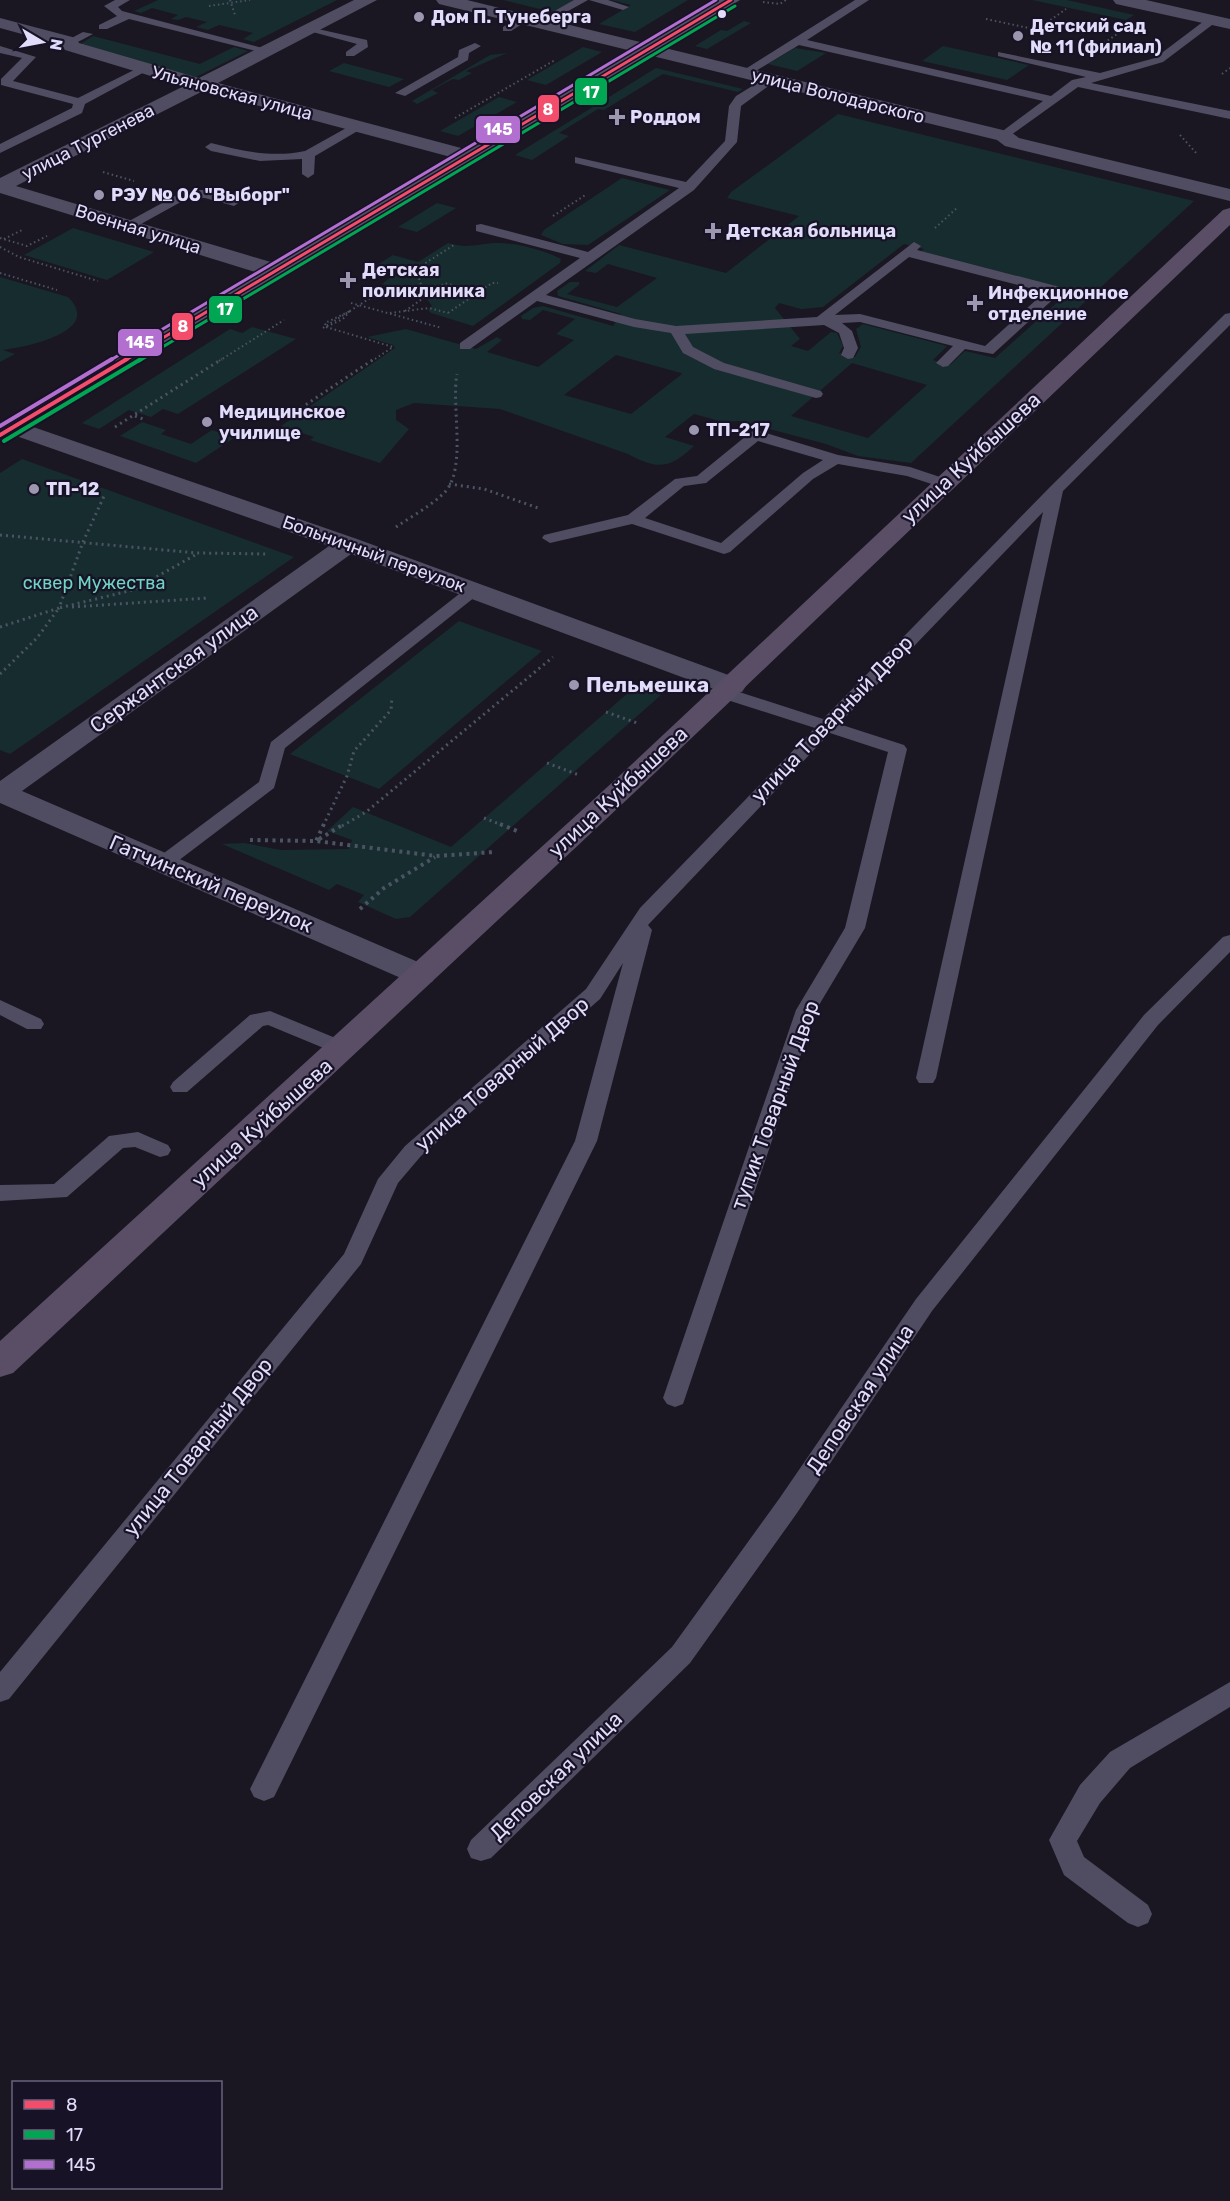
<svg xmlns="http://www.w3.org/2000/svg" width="1230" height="2201" font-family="Rubik,sans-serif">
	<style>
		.green { fill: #172c2e; fill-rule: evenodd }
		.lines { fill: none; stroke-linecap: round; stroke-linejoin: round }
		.path-far2 { stroke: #4b5462; stroke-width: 2; stroke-dasharray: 1.5 3; stroke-linecap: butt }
		.path-far1 { stroke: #4b5462; stroke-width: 3; stroke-dasharray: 2 4; stroke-linecap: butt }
		.path { stroke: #4b5462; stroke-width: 4; stroke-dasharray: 3 4.5; stroke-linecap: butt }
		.lane { fill: #504d62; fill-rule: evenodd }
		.street { fill: #504d62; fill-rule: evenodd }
		.secondary { fill: #545167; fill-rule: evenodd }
		.primary { fill: #594e66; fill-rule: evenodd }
		.bus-1-far1-casing { stroke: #181227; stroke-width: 6 }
		.bus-1-casing { stroke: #181227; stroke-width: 8 }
		.bus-2-far1-casing { stroke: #181227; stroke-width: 6 }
		.bus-2-casing { stroke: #181227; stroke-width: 8 }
		.bus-3-far1-casing { stroke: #181227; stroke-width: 6 }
		.bus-3-casing { stroke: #181227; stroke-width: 8 }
		.bus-1-far1 { stroke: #f44d6c; stroke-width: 3 }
		.bus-1 { stroke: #f44d6c; stroke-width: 4 }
		.bus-2-far1 { stroke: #00a651; stroke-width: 3 }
		.bus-2 { stroke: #00a651; stroke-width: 4 }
		.bus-3-far1 { stroke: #b36fd0; stroke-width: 3 }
		.bus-3 { stroke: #b36fd0; stroke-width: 4 }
		.bus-dot { fill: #e2dcfb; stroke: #181227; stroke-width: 2 }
		.poi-dot { fill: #9c97af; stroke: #181227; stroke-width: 2 }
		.labels { text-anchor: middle; stroke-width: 4.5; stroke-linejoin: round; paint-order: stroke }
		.far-poi-label { font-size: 18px; font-weight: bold; fill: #e2dcfb; stroke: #181227; text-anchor: start }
		.far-street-label { font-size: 18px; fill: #e2dcfb; stroke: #181227 }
		.far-park-label { font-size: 18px; fill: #6ed5c5; stroke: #181227 }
		.street-label { font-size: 21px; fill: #e2dcfb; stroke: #181227 }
		.poi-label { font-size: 21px; font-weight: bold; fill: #e2dcfb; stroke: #181227; text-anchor: start }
		.line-badge { stroke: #181227; stroke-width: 2 }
		.badge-label { font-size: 16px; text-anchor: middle; font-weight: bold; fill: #fff }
	</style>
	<rect width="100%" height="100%" fill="#1a1722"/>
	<g class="green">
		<polygon points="158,0 337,0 254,42 243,39 253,33 219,25 208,30 196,27 207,22 186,17 178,20 171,19 178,15 152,8 141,13 134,11"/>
		<polygon points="503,0 575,0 552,12"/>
		<polygon points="611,0 688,0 635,32 599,24 631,5"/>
		<polygon points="1032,0 1067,0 1134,15 1126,20"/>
		<polygon points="744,21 751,23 707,49 695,46 721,30 727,31"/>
		<polygon points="93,36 200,64 234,47 248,51 196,77 79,45"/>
		<polygon points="943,46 1029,65 1007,80 922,61"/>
		<polygon points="583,47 602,52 546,85 527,80"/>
		<polygon points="795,48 826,53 797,71 768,64"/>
		<polygon points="507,53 466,71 472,73 459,80 453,79 432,90 438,93 417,104 412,101 490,55"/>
		<polygon points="344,63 404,79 389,87 329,71"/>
		<polygon points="656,68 743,89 738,92 663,74 604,110 598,109 559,133 569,136 532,160 515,155"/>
		<polygon points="499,97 517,102 458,136 440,131"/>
		<path d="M838,114l356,87 -283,262 -53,-7 -32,-12 -87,-23 -16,1 -29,-8 -29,23 29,9c-24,23 -37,24 -66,8l-128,-45 -86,-6 -18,7v10l13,9 -29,34 -70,-23 4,-3 -33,-11 114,-78 -2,-3 -26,-8 39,-8 70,20 21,-12 5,3 -15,12 51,15 36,-27 -18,-6 19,-15 -32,-9 -13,10 -8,-1 -1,-3 12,-8 10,-2 70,20 8,-12 -63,-18 -1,-5 13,-9h9v3l-12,9 50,13 40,-29 -49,-14 -12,9 -11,-2 34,-26 107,28 73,-57 -72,-18 4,-6zM904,244l20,5 -3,2 150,39 -76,68 -30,-7 -15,14 -17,-5 14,-14 -84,-22 -7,5 5,18 -6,10 -16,-4 4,-7 -6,-13 -6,-1 -23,19 -17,-5 9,-7 -25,-31 4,-5 22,6 22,-2zM616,355l65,18 1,1 -51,40 -67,-19zM852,363l75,22 -59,53 -77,-22z"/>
		<polygon points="622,178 670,190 588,245 563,244 541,235 544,230"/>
		<polygon points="437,203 456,208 417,232 398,227"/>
		<polygon points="73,228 154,252 107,280 24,255"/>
		<path d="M448,243c20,6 28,1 47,0 19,-1 49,7 66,16l-1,4 -87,63 -42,-13 -3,-3 4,-4 -7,-10 -43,-12 10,-8 -23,-6 24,-15 25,7z"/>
		<path d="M0,277l68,20c36,35 -43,50 -65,53l12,4 -15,8z"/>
		<polygon points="252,327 296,339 178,414 163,409 151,417 129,410 99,429 82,423 230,329 242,333"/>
		<polygon points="142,422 166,430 161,434 191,444 212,430 234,438 196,463 120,436"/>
		<polygon points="22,459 294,557 10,754 0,750 0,473"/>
		<polygon points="459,621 542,651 379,789 290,754"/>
		<polygon points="636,686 661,695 410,917 396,919 358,902 364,895 337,884 329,890 222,844 244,843 281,850 349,849 352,840 327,831 353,807 451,847"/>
	</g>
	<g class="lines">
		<g class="path-far2">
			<polyline points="230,0 235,15"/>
			<polyline points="763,2 780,4 786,0"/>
			<polyline points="209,6 250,0"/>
			<polyline points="986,19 1043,31"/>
			<polyline points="1032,33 1066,9"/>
			<polyline points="1104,43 1120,32"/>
			<polyline points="1222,74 1230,68"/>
			<polyline points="455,118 555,60"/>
			<polyline points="1180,135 1197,154"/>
			<polyline points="103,172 134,181"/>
			<polyline points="553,216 587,194"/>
			<polyline points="935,228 957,208"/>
			<polyline points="0,238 27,246 47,236"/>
			<polyline points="4,239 24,229"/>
			<polyline points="0,247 19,257 98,281"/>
			<polyline points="0,273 57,290"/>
			<polyline points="425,297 416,269 454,245"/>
			<polyline points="351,303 442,328"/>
			<polygon points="350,311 343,319 326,327 325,323"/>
			<polyline points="405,311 445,283 477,292"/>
			<polyline points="390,313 429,308 448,313"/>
			<polyline points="448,313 492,283 498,283"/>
			<polyline points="326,327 393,347 372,361"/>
			<polyline points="323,328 383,290"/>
			<polyline points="219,361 284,320"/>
		</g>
		<g class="path-far1">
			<polyline points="135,416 146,420"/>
			<polyline points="286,418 374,359"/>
			<polyline points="115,427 222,359"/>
			<polyline points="449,484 484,489 541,509"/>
			<path d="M396,527c16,-11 35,-21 49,-35 22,-24 6,-86 12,-118"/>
			<polyline points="0,535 197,553 268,554"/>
			<polyline points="72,607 208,598"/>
			<polyline points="0,627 59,608 83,542 105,494"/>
			<polyline points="0,674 37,638 59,608 133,590 197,554"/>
			<polyline points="606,712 637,723"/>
			<polyline points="547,763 579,775"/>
			<polyline points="484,818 504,826"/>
			<polyline points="323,826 347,776 354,751 391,710 392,697"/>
			<polyline points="342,826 366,812 553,657"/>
		</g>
		<g class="path">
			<polyline points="324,824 316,841 344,824"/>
			<polyline points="500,824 517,831"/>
			<polyline points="250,840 316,841 436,856 494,852"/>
			<polyline points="360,909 384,888 435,857"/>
		</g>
		<g class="lane">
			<polygon points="115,0 130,0 118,7 122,11 274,51 268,54 129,19 107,29 99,29 99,25 117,16 104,6"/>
			<polygon points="574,0 588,0 543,25 533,23"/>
			<polygon points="589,0 608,0 629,7 623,10"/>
			<polygon points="855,0 869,0 807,40 1051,96 1072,80 1086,77 998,56 998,52 1100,73 1155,58 1208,18 1216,18 1216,22 1163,62 1091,83 1230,111 1230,119 1078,87 1004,140 1000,139 1000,133 1043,101 799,45 749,75 739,73"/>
			<polygon points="520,17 530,19 511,31 503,31 503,27"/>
			<polygon points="309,27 367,40 368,47 354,56 346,56 346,52 357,44 309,31"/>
			<polygon points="83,32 93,34 74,44 64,42"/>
			<polygon points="475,43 481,46 469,53 468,60 405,96 395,93 458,57 459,50"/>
			<polygon points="0,46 36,57 13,81 78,98 140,67 150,69 85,104 82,113 0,153 0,144 72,108 73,104 1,85 1,79 22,58 0,53"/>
			<path d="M770,75l4,1v6l-33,24 -4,36 -43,48 -148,105 89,24 41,7 141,-9 97,-75 7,4 -4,4 143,37v6l-67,61 -28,-5 -17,17 -5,1 -7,-4 17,-17 -93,-24 -18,1 10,8 6,17 -5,10 -5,1 -7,-4 3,-7 -5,-15 -15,-8 -139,9 8,13 31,16 97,28 2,3 -2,3 -5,1 -102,-29 -31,-16 -12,-20 -37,-6 -97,-26 -67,48h-10v-6l120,-85 -104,-27v-6l5,-1 107,28 91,-64 -104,-25v-6l111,25 39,-41 4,-35 7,-10zM909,257l136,35 -60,54 -125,-32 -25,1z"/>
			<path d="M357,122l6,4 -2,3 -46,27 -1,18 -6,4 -6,-4v-15l-42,2 -49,-10 -6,-4 6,-4c31,8 62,15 94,8z"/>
			<polygon points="186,190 205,190 240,202 234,206 205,198 188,198 132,229 122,229 120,226"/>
			<polygon points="1230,313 1230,325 1063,491 936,1078 933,1083 919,1083 916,1078 1043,512 839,724 904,745 907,749 865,928 816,1010 683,1404 675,1407 667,1404 663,1398 796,1010 845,928 888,752 830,733 648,925 652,930 597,1141 274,1797 264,1801 254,1797 250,1789 575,1141 623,963 600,999 421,1156 398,1183 361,1264 9,1699 0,1702 0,1672 344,1254 378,1179 405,1146 586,989 640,908 815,728 718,697 715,693 718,689 730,689 823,719 1050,487 1225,314"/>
			<path d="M756,430l82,25 72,12 39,13 3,3 -8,5 -37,-12 -69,-12 -25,15 -83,73 -6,2 -92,-30 -82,19 -8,-5 2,-3 84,-20 47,-36 22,-3 54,-44zM758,441l65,19 -20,13 -82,70 -76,-25 39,-32 22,-3z"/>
			<polygon points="474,585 482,590 480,593 285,748 274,788 170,867 156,867 154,863 156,859 259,782 271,742 468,587"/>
			<polygon points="1230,935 1230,952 1158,1025 932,1311 797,1513 690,1663 491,1858 481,1861 471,1858 467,1849 471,1840 672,1647 779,1499 916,1299 1144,1015 1223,937"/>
			<polygon points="0,1000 41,1019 44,1024 41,1029 27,1029 0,1015"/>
			<polygon points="270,1011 350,1044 353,1049 350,1054 343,1056 268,1025 263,1026 187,1092 173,1092 170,1087 173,1082 250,1015"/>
			<polygon points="138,1132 168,1145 171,1150 168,1155 160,1157 135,1147 123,1148 67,1197 0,1201 0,1185 54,1184 109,1136"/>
			<polygon points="1230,1682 1230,1707 1130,1768 1100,1803 1077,1841 1084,1857 1148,1905 1152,1914 1148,1923 1138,1927 1128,1923 1064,1875 1049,1840 1080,1785 1110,1752"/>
		</g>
		<g class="street">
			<polygon points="354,0 377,0 218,83 476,152 479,156 476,160 462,160 203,91 16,186 284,266 287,271 284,276 268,276 0,193 0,178 184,86 65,50 62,45 0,28 0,18 76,38 79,43 199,78"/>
			<polygon points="436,0 467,0 1011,132 1019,138 1230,189 1230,201 1005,146 997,140 439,4"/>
			<polygon points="1113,0 1146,0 1230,19 1230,29 1116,4"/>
			<polygon points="13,420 357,539 742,680 746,686 742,692 732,694 722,692 351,554 22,791 432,968 437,975 432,982 421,985 410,982 0,803 0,781 329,546 5,432 1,427 5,422"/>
		</g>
		<polygon class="secondary" points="719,0 740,0 8,440 0,442 0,425"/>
		<polygon class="primary" points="1230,208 1230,225 635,792 13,1373 0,1377 0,1341 615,780 1223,210"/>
		<defs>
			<polyline id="bus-1-far1" points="124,361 731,0"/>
			<polyline id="bus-1" points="0,435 127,359"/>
			<polyline id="bus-2-far1" points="139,361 735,6"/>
			<polyline id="bus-2" points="4,441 141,359"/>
			<polyline id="bus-3-far1" points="109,361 716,0"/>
			<polyline id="bus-3" points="0,426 112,359"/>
		</defs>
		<use href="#bus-1-far1" class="bus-1-far1-casing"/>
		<use href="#bus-1" class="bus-1-casing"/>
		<use href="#bus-2-far1" class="bus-2-far1-casing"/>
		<use href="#bus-2" class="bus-2-casing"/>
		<use href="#bus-3-far1" class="bus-3-far1-casing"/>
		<use href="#bus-3" class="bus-3-casing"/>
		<use href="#bus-1-far1" class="bus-1-far1"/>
		<use href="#bus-1" class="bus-1"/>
		<use href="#bus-2-far1" class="bus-2-far1"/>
		<use href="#bus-2" class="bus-2"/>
		<use href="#bus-3-far1" class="bus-3-far1"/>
		<use href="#bus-3" class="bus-3"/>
	</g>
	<circle class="bus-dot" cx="722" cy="14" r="5"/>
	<g class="poi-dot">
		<circle cx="419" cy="17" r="6"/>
		<circle cx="1018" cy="36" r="6"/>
		<path d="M614 108h6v6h6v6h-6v6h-6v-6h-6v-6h6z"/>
		<circle cx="99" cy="195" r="6"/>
		<path d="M710 222h6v6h6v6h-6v6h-6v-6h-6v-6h6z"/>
		<path d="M345 271h6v6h6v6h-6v6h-6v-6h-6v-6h6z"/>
		<path d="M972 294h6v6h6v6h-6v6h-6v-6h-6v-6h6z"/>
		<circle cx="207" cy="422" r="6"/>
		<circle cx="694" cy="430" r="6"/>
		<circle cx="34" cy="489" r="6"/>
		<circle cx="574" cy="685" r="6"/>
	</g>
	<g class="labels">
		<g class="far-poi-label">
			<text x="431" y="23">Дом П. Тунеберга</text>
			<text x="1030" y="32">Детский сад<tspan x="1030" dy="21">№ 11 (филиал)</tspan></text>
			<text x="630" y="123">Роддом</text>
			<text x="111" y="201">РЭУ № 06 "Выборг"</text>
			<text x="726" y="237">Детская больница</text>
			<text x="362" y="276">Детская<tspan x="362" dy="21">поликлиника</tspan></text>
			<text x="988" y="299">Инфекционное<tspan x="988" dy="21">отделение</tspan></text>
			<text x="219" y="418">Медицинское<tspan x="219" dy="21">училище</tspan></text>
			<text x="706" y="436">ТП-217</text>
			<text x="46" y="495">ТП-12</text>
		</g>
		<g class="far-street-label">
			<text transform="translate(232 93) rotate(15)" y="6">Ульяновская улица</text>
			<text transform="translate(838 96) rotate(14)" y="6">улица Володарского</text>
			<text transform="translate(88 142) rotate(-27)" y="6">улица Тургенева</text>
			<text transform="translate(138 229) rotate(17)" y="6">Военная улица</text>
			<text transform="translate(374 554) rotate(20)" y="6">Больничный переулок</text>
		</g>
		<g class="far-park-label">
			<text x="94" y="589">сквер Мужества</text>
		</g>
		<g class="street-label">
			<text transform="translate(971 458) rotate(-43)" y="7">улица Куйбышева</text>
			<text transform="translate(174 669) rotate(-36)" y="7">Сержантская улица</text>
			<text transform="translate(832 719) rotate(-46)" y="7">улица Товарный Двор</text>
			<text transform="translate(618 792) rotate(-43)" y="7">улица Куйбышева</text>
			<text transform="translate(211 884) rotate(23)" y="7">Гатчинский переулок</text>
			<text transform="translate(502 1074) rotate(-41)" y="7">улица Товарный Двор</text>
			<text transform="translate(775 1105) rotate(-70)" y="7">тупик Товарный Двор</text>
			<text transform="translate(262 1123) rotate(-42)" y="7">улица Куйбышева</text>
			<text transform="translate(860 1399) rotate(-56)" y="7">Деповская улица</text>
			<text transform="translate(198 1447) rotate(-51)" y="7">улица Товарный Двор</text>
			<text transform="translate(556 1776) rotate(-44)" y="7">Деповская улица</text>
		</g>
		<g class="poi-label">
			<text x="586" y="692">Пельмешка</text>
		</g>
	</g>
	<g class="line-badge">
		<rect x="574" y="77" width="34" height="29" rx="6" fill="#00a651"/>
		<rect x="537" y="94" width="23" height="29" rx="6" fill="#f44d6c"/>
		<rect x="475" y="115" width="46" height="29" rx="6" fill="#b36fd0"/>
		<rect x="208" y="295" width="35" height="29" rx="6" fill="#00a651"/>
		<rect x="171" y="312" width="23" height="29" rx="6" fill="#f44d6c"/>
		<rect x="117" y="328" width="46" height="29" rx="6" fill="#b36fd0"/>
	</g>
	<g class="badge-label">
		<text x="591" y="98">17</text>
		<text x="548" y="115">8</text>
		<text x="498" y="135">145</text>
		<text x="225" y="315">17</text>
		<text x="183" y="332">8</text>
		<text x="140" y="348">145</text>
	</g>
	<rect x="12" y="2081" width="210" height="108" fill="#181227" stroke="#69637c" stroke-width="1.5"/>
	<rect x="24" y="2100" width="30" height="9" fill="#f44d6c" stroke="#69637c" stroke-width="1.5"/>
	<text x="66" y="2111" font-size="18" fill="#e2dcfb">8</text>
	<rect x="24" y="2130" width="30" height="9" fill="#00a651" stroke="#69637c" stroke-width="1.5"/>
	<text x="66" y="2141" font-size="18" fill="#e2dcfb">17</text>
	<rect x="24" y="2160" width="30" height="9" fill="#b36fd0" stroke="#69637c" stroke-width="1.5"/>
	<text x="66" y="2171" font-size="18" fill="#e2dcfb">145</text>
	<g transform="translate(42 42) rotate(100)" stroke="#181227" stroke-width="4.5" paint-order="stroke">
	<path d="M0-4.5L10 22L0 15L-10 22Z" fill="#e2dcfb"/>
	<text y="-9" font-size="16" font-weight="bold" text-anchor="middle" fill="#e2dcfb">N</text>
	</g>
</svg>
